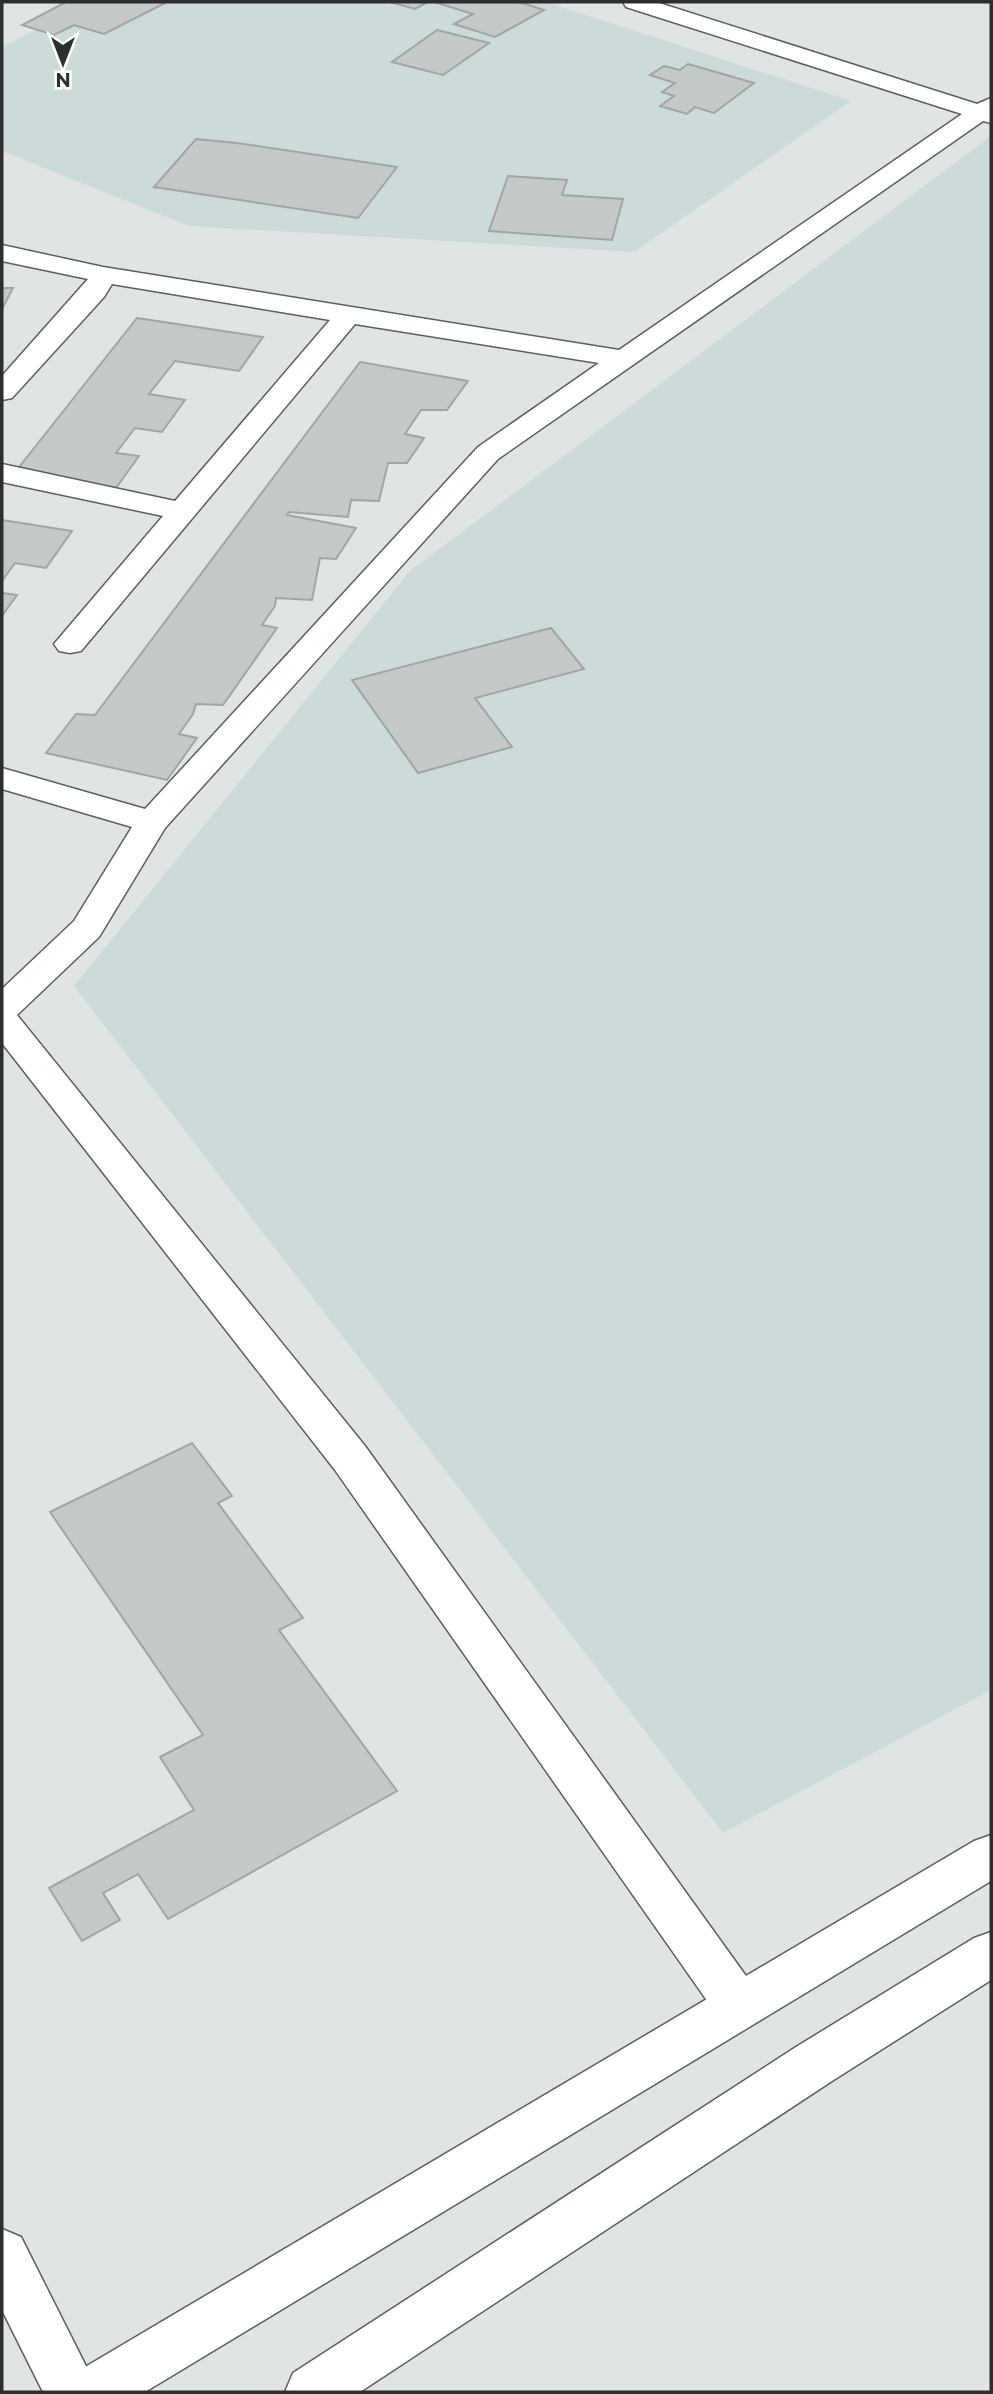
<svg xmlns="http://www.w3.org/2000/svg" width="993" height="2394" font-family="Montserrat,sans-serif">
	<style>
		.built { fill: #cddada }
		.building { fill: #c5c9c9; stroke: #a1a5a5; stroke-width: 2 }
		.lines { fill: none; stroke-linecap: round; stroke-linejoin: round }
		.street-casing { stroke: #5c5f5f; stroke-width: 3 }
		.secondary-casing { stroke: #5c5f5f; stroke-width: 3 }
		.street { fill: #fff; fill-rule: evenodd }
		.secondary { fill: #fff; fill-rule: evenodd }
	</style>
	<rect width="100%" height="100%" fill="#e0e4e4"/>
	<g class="built">
		<polygon points="90,2 546,2 851,101 634,252 189,226 2,151 2,47"/>
		<polygon points="991,136 991,1690 723,1833 74,986 410,571"/>
	</g>
	<g class="building">
		<polygon points="66,2 167,2 104,34 74,25 54,35 22,25"/>
		<polygon points="390,2 428,2 415,9"/>
		<polygon points="434,2 519,2 544,10 495,37 454,24 473,14"/>
		<polygon points="437,30 489,43 443,75 392,62"/>
		<polygon points="688,64 754,83 714,113 695,107 687,114 660,106 674,96 662,92 675,83 650,75 664,66 680,70"/>
		<polygon points="196,139 237,143 397,167 358,218 154,187"/>
		<polygon points="508,176 567,180 562,195 623,199 612,240 489,231"/>
		<polygon points="2,288 13,288 2,309"/>
		<polygon points="137,318 263,337 239,371 175,361 149,394 185,400 162,432 135,428 116,453 139,456 116,488 16,471"/>
		<polygon points="360,362 468,381 447,410 421,410 405,434 424,438 407,463 388,463 379,501 351,500 348,517 289,512 287,515 356,528 336,559 320,558 312,600 276,598 275,606 262,625 277,628 223,705 196,704 193,714 179,734 197,738 167,780 46,753 76,714 95,715"/>
		<polygon points="2,520 72,531 46,568 15,563 2,581"/>
		<polygon points="2,593 17,595 2,616"/>
		<polygon points="551,628 584,669 475,698 512,747 418,773 352,680"/>
		<polygon points="192,1443 232,1496 218,1503 303,1618 279,1630 397,1791 168,1919 138,1874 103,1893 120,1920 82,1941 49,1888 194,1810 160,1757 203,1735 50,1512"/>
	</g>
	<g class="lines">
		<defs>
			<g id="street">
				<polygon points="623,2 656,2 977,104 991,98 991,123 983,121 498,459 165,828 99,937 17,1015 365,1446 756,1990 764,2006 756,2022 739,2029 722,2022 335,1470 2,1043 2,989 74,921 132,827 2,789 2,768 145,809 478,447 599,363 355,324 81,651 70,653 59,651 54,644 163,516 2,482 2,464 175,501 330,320 112,284 104,297 12,398 2,400 2,376 88,279 2,261 2,245 103,267 619,350 962,114 626,7"/>
				<polygon points="2,2229 21,2237 99,2392 43,2392 2,2310"/>
			</g>
			<g id="secondary">
				<polygon points="991,1835 991,1881 145,2392 67,2392 75,2373 974,1841"/>
				<polygon points="991,1932 991,1980 832,2081 360,2392 285,2392 293,2373 796,2047 974,1938"/>
			</g>
		</defs>
		<use href="#street" class="street-casing"/>
		<use href="#secondary" class="secondary-casing"/>
		<use href="#street" class="street"/>
		<use href="#secondary" class="secondary"/>
	</g>
	<rect width="993" height="2394" fill="none" stroke="#2d2e2e" stroke-width="7"/>
	<g transform="translate(63 63) rotate(180)" stroke="#ffffff" stroke-width="5" paint-order="stroke">
	<path d="M0-5L12 26L0 18L-12 26Z" fill="#2d2e2e"/>
	<text y="-10" font-size="19" font-weight="bold" text-anchor="middle" fill="#2d2e2e">N</text>
	</g>
</svg>
